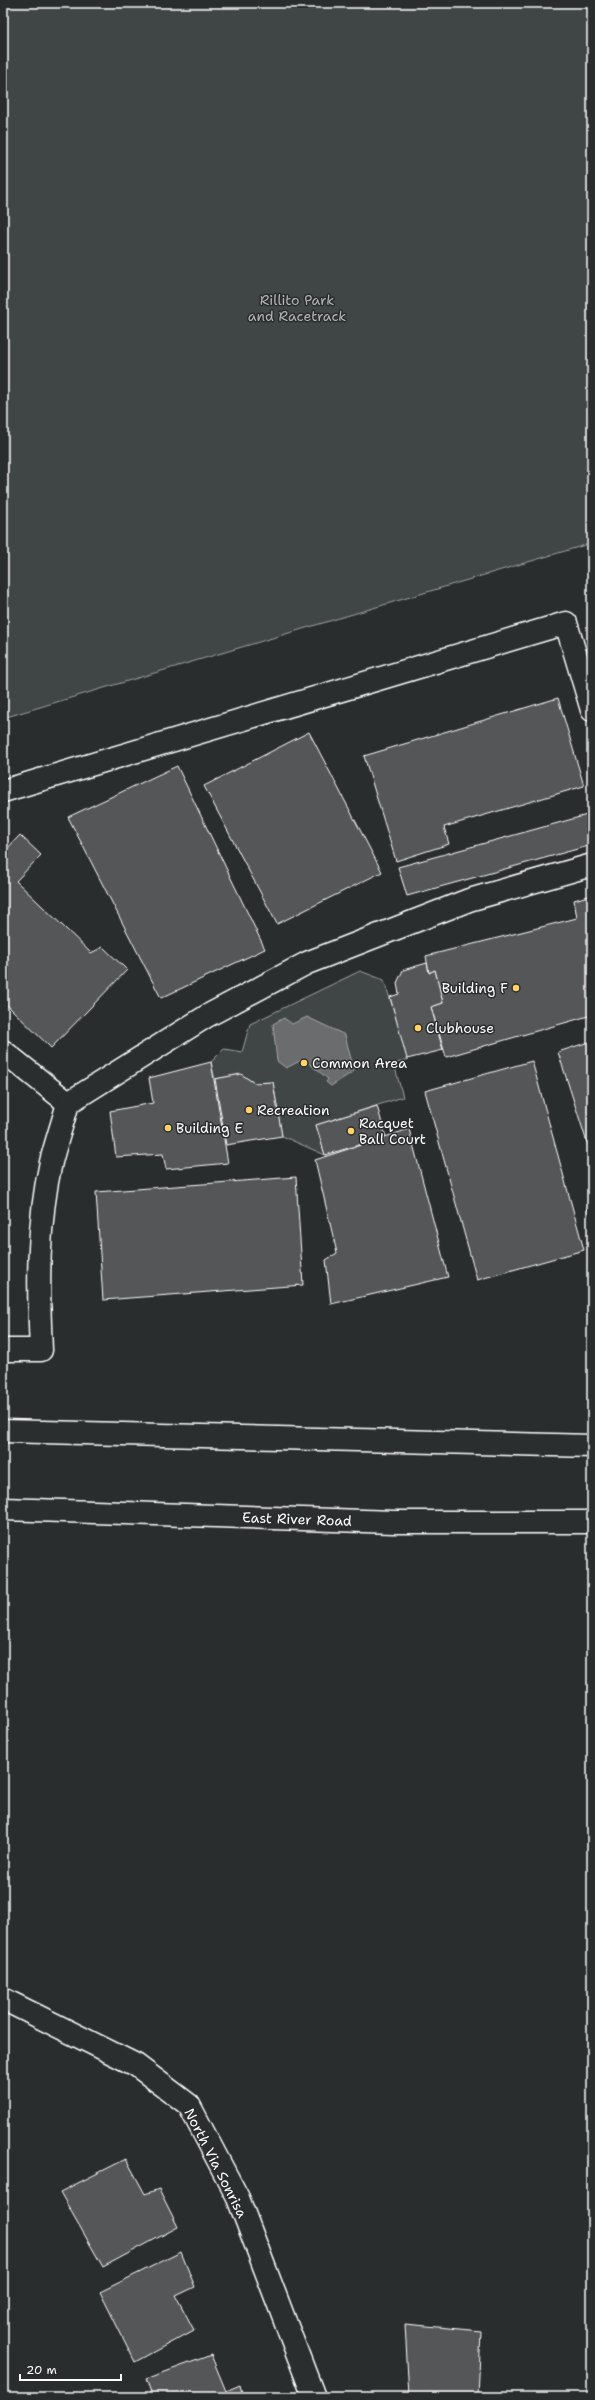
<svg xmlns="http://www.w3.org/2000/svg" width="595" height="2400" font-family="'Shantell Sans',sans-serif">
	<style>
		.green { fill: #414445; stroke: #a0a2a2 }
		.water { fill: #6a6c6d; stroke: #a6a7a7 }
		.building { fill: #555758; stroke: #fff }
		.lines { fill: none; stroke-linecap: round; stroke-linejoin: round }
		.minor-casing { stroke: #fff; stroke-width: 25 }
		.primary-casing { stroke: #fff; stroke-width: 25 }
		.minor { stroke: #2a2d2e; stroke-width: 22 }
		.primary { stroke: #2a2d2e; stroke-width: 22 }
		.poi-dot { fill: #ffd166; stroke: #2a2d2e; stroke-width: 1.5 }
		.labels { text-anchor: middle; stroke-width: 3; stroke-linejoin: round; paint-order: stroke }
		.park-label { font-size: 14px; fill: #b3b4b5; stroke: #2a2d2e }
		.poi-label { font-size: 14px; fill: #fff; stroke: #2a2d2e; text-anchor: start }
		.street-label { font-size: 14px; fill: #fff; stroke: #2a2d2e }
	</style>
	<rect width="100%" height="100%" fill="#2a2d2e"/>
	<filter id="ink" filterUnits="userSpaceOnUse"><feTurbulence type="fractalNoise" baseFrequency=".025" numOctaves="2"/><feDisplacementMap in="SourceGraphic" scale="8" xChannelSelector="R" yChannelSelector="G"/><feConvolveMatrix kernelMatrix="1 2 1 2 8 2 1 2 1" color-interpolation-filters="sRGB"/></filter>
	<g filter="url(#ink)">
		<g class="green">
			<polygon points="3,3 592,3 592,543 3,718"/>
			<polygon points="360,971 384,980 409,1059 394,1064 403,1097 316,1125 325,1155 282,1136 273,1082 254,1083 241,1074 215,1079 211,1062 224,1049 242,1052 250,1024"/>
		</g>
		<polygon class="water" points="307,1017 345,1035 354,1071 331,1086 326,1082 328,1079 304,1059 286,1068 277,1061 273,1024 284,1018 292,1024"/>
		<g class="building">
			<polygon points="558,698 584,786 444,827 449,844 396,861 364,756"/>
			<polygon points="309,732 382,872 277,924 204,786"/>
			<polygon points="177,766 265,949 161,998 68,817"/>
			<polygon points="587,815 592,845 407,896 398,867"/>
			<polygon points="20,835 41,855 16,881 91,953 103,947 127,970 51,1048 3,1001 3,853"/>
			<polygon points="592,895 592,1015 446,1057 431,1007 443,1003 435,970 429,973 426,956 577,918 574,900"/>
			<polygon points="427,963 429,973 435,970 443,1003 431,1007 443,1050 407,1059 390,997 399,994 397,983 403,970"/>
			<polygon points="592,1041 592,1158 558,1052"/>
			<polygon points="532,1061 584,1250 477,1280 425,1091"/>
			<polygon points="211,1062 228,1163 166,1169 163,1154 116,1157 110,1111 153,1103 149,1078"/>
			<polygon points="241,1074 254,1083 273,1082 282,1136 226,1145 215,1079"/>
			<polygon points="377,1106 386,1137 325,1155 316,1125"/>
			<polygon points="409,1129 448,1277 331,1304 326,1260 337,1253 315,1160"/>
			<polygon points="296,1177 303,1285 103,1300 96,1192"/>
			<polygon points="592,1206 592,1220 587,1208"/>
			<polygon points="126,2159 145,2194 159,2189 178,2227 103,2267 60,2192"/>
			<polygon points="181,2252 195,2287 176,2296 194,2330 135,2362 100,2292"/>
			<polygon points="405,2324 481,2331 478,2397 409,2397"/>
			<polygon points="211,2355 226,2391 240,2385 243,2397 153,2397 146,2379"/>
		</g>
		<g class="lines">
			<defs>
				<g id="minor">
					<polyline points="3,791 566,623 592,710"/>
					<polyline points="3,1051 68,1103"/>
					<path d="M3,1350h38c-3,-63 -4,-126 10,-188 5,-20 12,-40 17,-59l139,-87 100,-53 162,-63 123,-35"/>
					<polyline points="3,1999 136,2065 189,2105 238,2198 314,2397"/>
				</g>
				<g id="primary">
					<polyline points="3,1431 592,1446"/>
					<polyline points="3,1509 394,1522 592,1522"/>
				</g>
			</defs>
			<use href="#minor" class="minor-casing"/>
			<use href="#primary" class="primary-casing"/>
			<use href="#minor" class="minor"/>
			<use href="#primary" class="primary"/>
		</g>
	</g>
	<g class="poi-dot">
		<circle cx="516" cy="988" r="4"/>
		<circle cx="418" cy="1028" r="4"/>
		<circle cx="304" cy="1063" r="4"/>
		<circle cx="249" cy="1110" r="4"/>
		<circle cx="168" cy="1128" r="4"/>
		<circle cx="351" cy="1131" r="4"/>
	</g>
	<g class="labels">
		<g class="park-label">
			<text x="297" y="305">Rillito Park<tspan x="297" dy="16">and Racetrack</tspan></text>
		</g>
		<g class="poi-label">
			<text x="508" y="993" text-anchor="end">Building F</text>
			<text x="426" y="1033">Clubhouse</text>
			<text x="312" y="1068">Common Area</text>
			<text x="257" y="1115">Recreation</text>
			<text x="359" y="1128">Racquet<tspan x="359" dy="16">Ball Court</tspan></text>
			<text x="176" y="1133">Building E</text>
		</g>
		<g class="street-label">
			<text transform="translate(297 1519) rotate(2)" y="5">East River Road</text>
			<text transform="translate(216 2163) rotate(63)" y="5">North Via Sonrisa</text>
		</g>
	</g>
	<rect width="595" height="2400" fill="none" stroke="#2a2d2e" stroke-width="16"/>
	<rect x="8" y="8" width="579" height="2384" fill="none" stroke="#fff" stroke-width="1.5" filter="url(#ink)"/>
	<path d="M20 2374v6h101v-6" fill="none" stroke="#ffffff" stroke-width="2"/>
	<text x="26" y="2374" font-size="12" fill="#ffffff" stroke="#2a2d2e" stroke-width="3" paint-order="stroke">20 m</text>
</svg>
